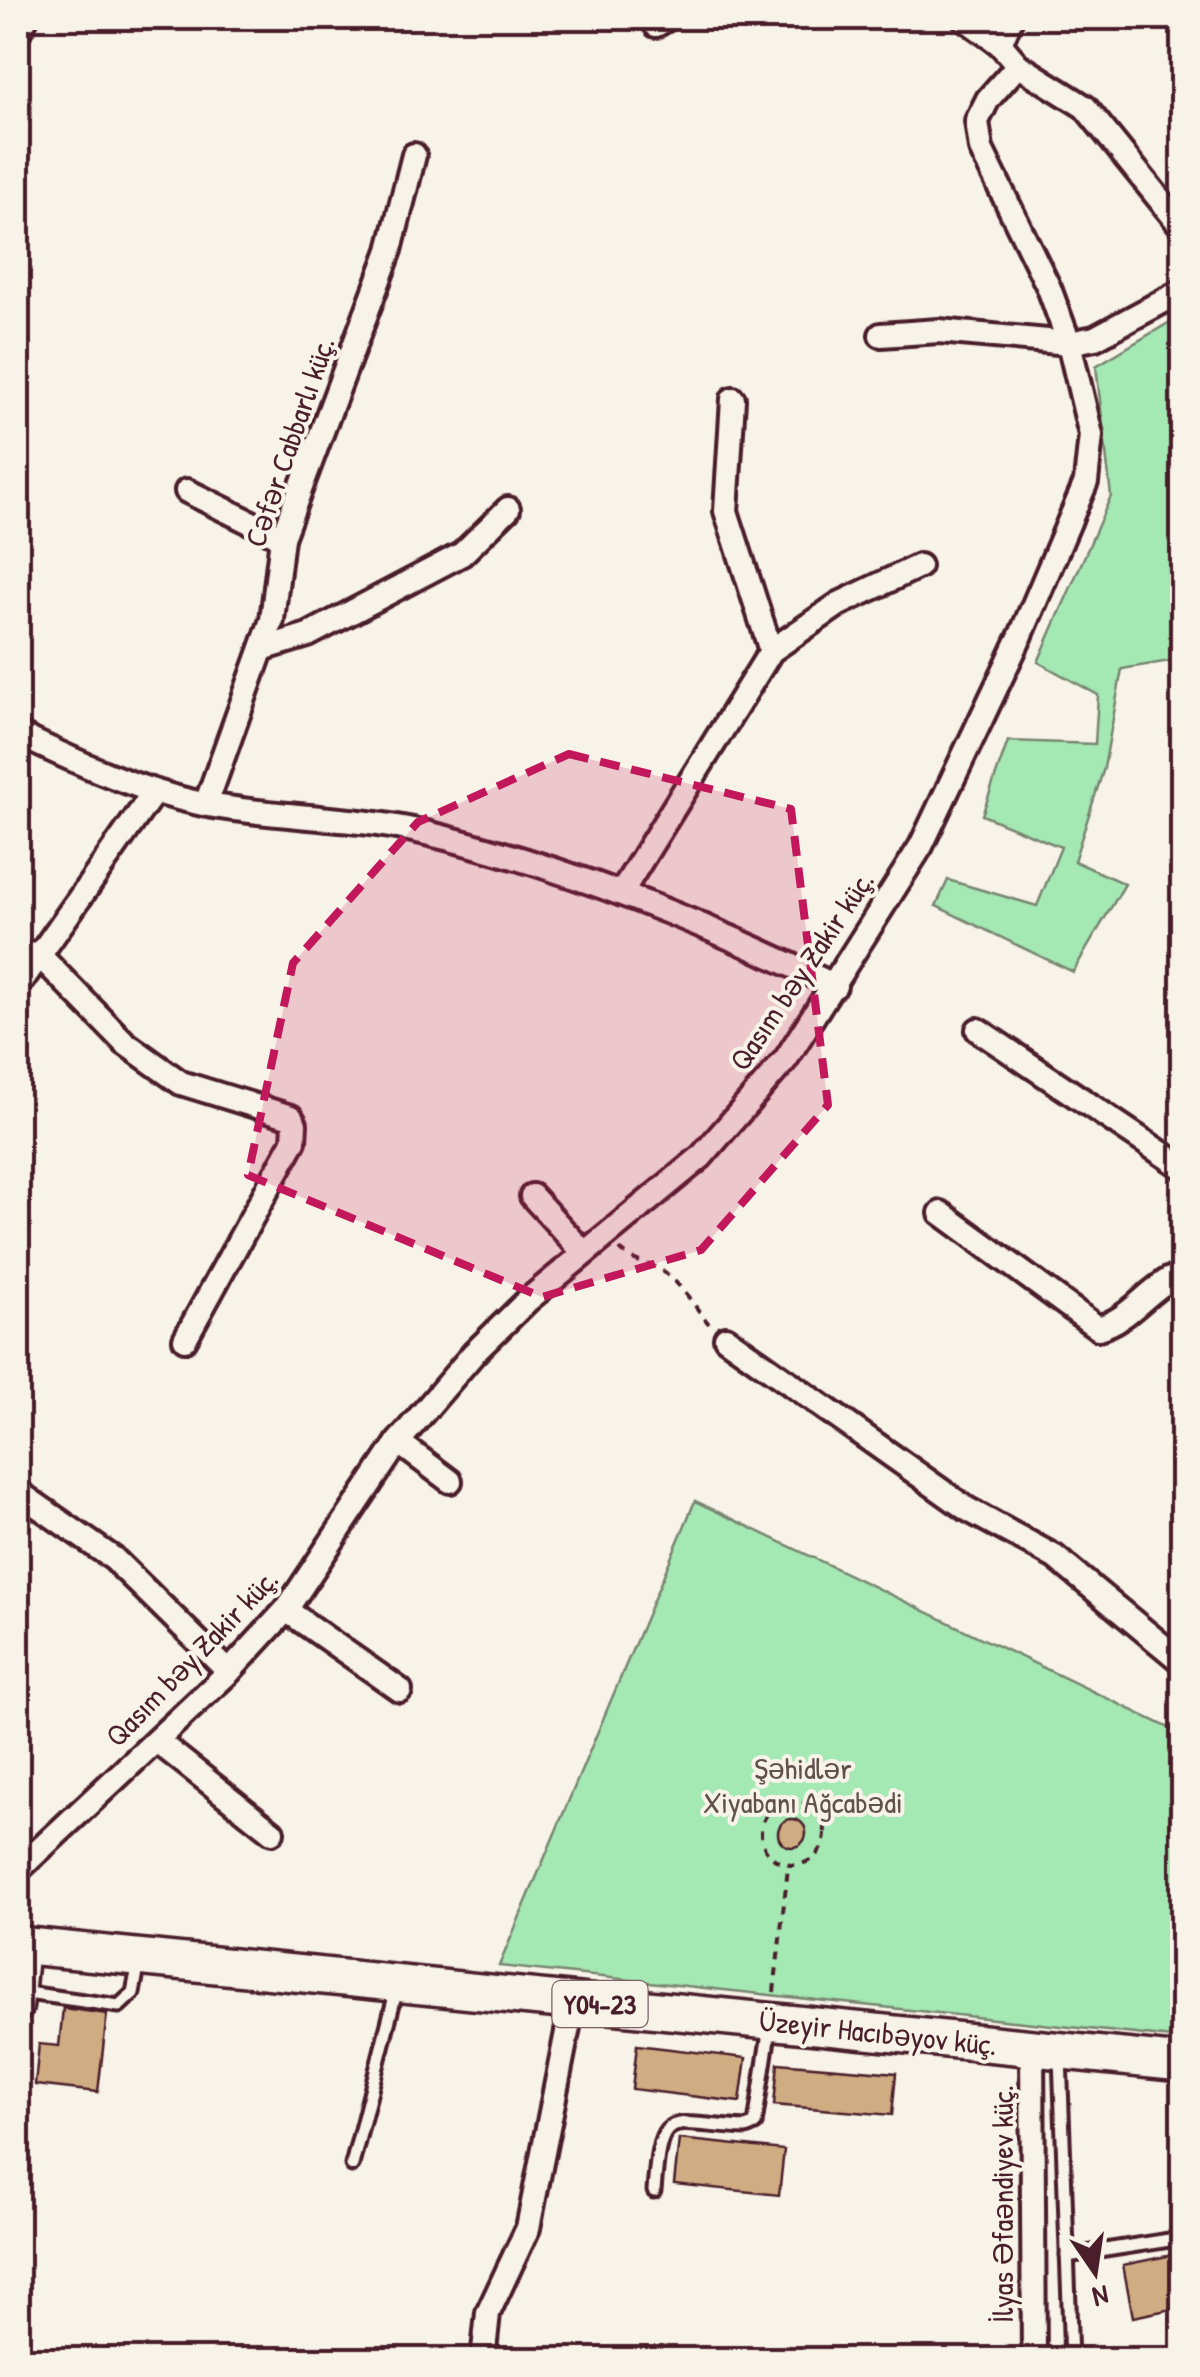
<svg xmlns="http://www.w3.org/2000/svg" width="1200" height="2377" font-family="'Patrick Hand',sans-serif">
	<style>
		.green { fill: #a4e8b3; stroke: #77846f; stroke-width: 2.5 }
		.building { fill: #d0ac83; stroke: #4a1f2b; stroke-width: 2.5 }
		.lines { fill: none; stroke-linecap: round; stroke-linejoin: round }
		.service-casing { stroke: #4a1f2b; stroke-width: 19 }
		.minor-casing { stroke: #4a1f2b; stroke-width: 30 }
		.tertiary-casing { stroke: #4a1f2b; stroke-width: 35 }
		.primary-casing { stroke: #4a1f2b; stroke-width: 42 }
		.path { stroke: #4a1f2b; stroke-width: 4; stroke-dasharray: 8 8; stroke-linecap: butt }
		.service { stroke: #f7f3e8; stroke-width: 11 }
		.minor { stroke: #f7f3e8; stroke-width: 22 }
		.tertiary { stroke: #f7f3e8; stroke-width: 28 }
		.primary { stroke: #f7f3e8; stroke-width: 35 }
		.marked { fill: #c2185b; fill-opacity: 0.2; stroke: #c2185b; stroke-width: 8; stroke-dasharray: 20 12; stroke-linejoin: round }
		.labels { text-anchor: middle; stroke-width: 8; stroke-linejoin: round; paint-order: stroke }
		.shield { fill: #f7f3e8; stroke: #7e5f64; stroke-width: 2.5 }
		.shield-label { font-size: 28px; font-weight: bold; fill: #4a1f2b }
		.street-label { font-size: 30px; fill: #4a1f2b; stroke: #f7f3e8 }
		.park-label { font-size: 30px; fill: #60514d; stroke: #f7f3e8 }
	</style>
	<rect width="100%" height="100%" fill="#f7f3e8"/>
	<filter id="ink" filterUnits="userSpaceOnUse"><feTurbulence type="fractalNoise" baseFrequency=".01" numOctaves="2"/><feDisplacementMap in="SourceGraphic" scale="20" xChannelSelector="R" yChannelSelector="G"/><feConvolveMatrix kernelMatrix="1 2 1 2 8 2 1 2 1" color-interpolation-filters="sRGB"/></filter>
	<g filter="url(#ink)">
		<g class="green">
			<polygon points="1182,315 1182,659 1122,669 1104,768 1074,861 1125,884 1073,972 936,906 948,880 1037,906 1061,847 982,815 1008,741 1095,744 1098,695 1038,662 1111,496 1096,366"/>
			<polygon points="695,1501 1182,1734 1182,2039 499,1966"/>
		</g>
		<g class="building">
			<circle cx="792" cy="1833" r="14"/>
			<polygon points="63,2008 107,2014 98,2092 35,2085 39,2044 59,2046"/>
			<polygon points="637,2045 746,2058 740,2102 632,2089"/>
			<polygon points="778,2063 896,2073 892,2115 774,2105"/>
			<polygon points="679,2139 784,2150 779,2195 674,2184"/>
			<polygon points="1182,2253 1182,2307 1133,2317 1123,2265"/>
		</g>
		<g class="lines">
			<defs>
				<g id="service">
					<polyline points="20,1992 119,2006 133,1993 139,1962"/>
					<polyline points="1060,2056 1071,2360"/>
					<polyline points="352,2165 397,1988"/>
					<path d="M654,2191c7,-86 13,-67 92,-63l9,-4 15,-98"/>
					<polyline points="1067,2256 1182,2238"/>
				</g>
				<g id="minor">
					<polyline points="964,18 1000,44 1018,65 1085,107 1182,227"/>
					<polyline points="656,25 668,18"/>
					<polyline points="18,33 26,18"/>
					<polyline points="1000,44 1011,18"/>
					<polyline points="881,335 939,331 1069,343 1095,338 1182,291"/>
					<polyline points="733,399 726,511 771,651"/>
					<polyline points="187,491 282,538"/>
					<polyline points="262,649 308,635 462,554 508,509"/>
					<path d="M18,734c58,28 121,57 185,70 72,14 147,12 219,28 143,34 281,90 413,154"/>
					<polyline points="206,804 272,620 282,538 390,250 414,155"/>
					<polyline points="621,893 771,651 839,604 919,566"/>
					<polyline points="37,953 125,1043 181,1083 291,1117 295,1124 294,1141 185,1339"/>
					<polyline points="18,986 154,792"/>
					<polyline points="978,1030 1182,1167"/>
					<polyline points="532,1196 584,1253"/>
					<path d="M941,1213l157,115c30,-8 45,-33 72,-49l12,3"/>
					<polyline points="726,1338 967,1509 1055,1557 1182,1662"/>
					<polyline points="398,1442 450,1481"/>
					<polyline points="18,1492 114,1559 229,1672"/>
					<polyline points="286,1610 400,1690"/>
					<polyline points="157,1741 272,1832"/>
					<polyline points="18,1870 229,1672 286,1610 398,1442 474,1353 528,1300 701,1157 786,1059 921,846 1021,635 1086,482 1091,435 1069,343 1049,288 981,149 977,121 988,99 1018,65"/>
					<polyline points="1032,2048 1034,2360"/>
					<polyline points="483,2360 488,2313 528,2228 573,2002"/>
				</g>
				<polyline id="tertiary" points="18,2007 24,1945"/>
				<polyline id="primary" points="18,1945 1182,2063"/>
			</defs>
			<use href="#service" class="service-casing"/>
			<use href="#minor" class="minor-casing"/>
			<use href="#tertiary" class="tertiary-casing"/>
			<use href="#primary" class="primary-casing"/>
			<g class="path">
				<path d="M620,1249c13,15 26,12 41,21 19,12 34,37 48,54"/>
				<circle cx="793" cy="1833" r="32"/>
				<polyline points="774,1992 788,1868"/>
			</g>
			<use href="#service" class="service"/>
			<use href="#minor" class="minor"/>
			<use href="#tertiary" class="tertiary"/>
			<use href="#primary" class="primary"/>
		</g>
	</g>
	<path class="marked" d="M569,754l222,55 37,296 -127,145 -159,47 -294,-122 45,-212 125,-141z"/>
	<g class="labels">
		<rect class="shield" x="552.5" y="1981" width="95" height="46" rx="8"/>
		<g class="shield-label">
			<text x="600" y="2014">Y04-23</text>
		</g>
		<g class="street-label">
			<text transform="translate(290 442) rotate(-71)" y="10">Cəfər Cabbarlı küç.</text>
			<text transform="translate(802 971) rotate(-56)" y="10">Qasım bəy Zakir küç.</text>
			<text transform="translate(192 1658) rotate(-46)" y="10">Qasım bəy Zakir küç.</text>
			<text transform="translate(878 2033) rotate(6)" y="10">Üzeyir Hacıbəyov küç.</text>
			<text transform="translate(1003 2204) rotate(-90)" y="10">İlyas Əfaəndiyev küç.</text>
		</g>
		<g class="park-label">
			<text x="803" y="1779">Şəhidlər<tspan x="803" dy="34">Xiyabanı Ağcabədi</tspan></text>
		</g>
	</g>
	<rect width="1200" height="2377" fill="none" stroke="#f7f3e8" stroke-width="60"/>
	<rect x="30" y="30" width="1140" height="2317" fill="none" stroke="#4a1f2b" stroke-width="4" filter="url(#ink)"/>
	<g transform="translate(1095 2272) rotate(167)" stroke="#f7f3e8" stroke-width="8" paint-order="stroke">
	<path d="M0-8L18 38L0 25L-18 38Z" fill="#4a1f2b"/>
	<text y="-15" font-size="28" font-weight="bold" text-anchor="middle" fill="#4a1f2b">N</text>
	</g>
</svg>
